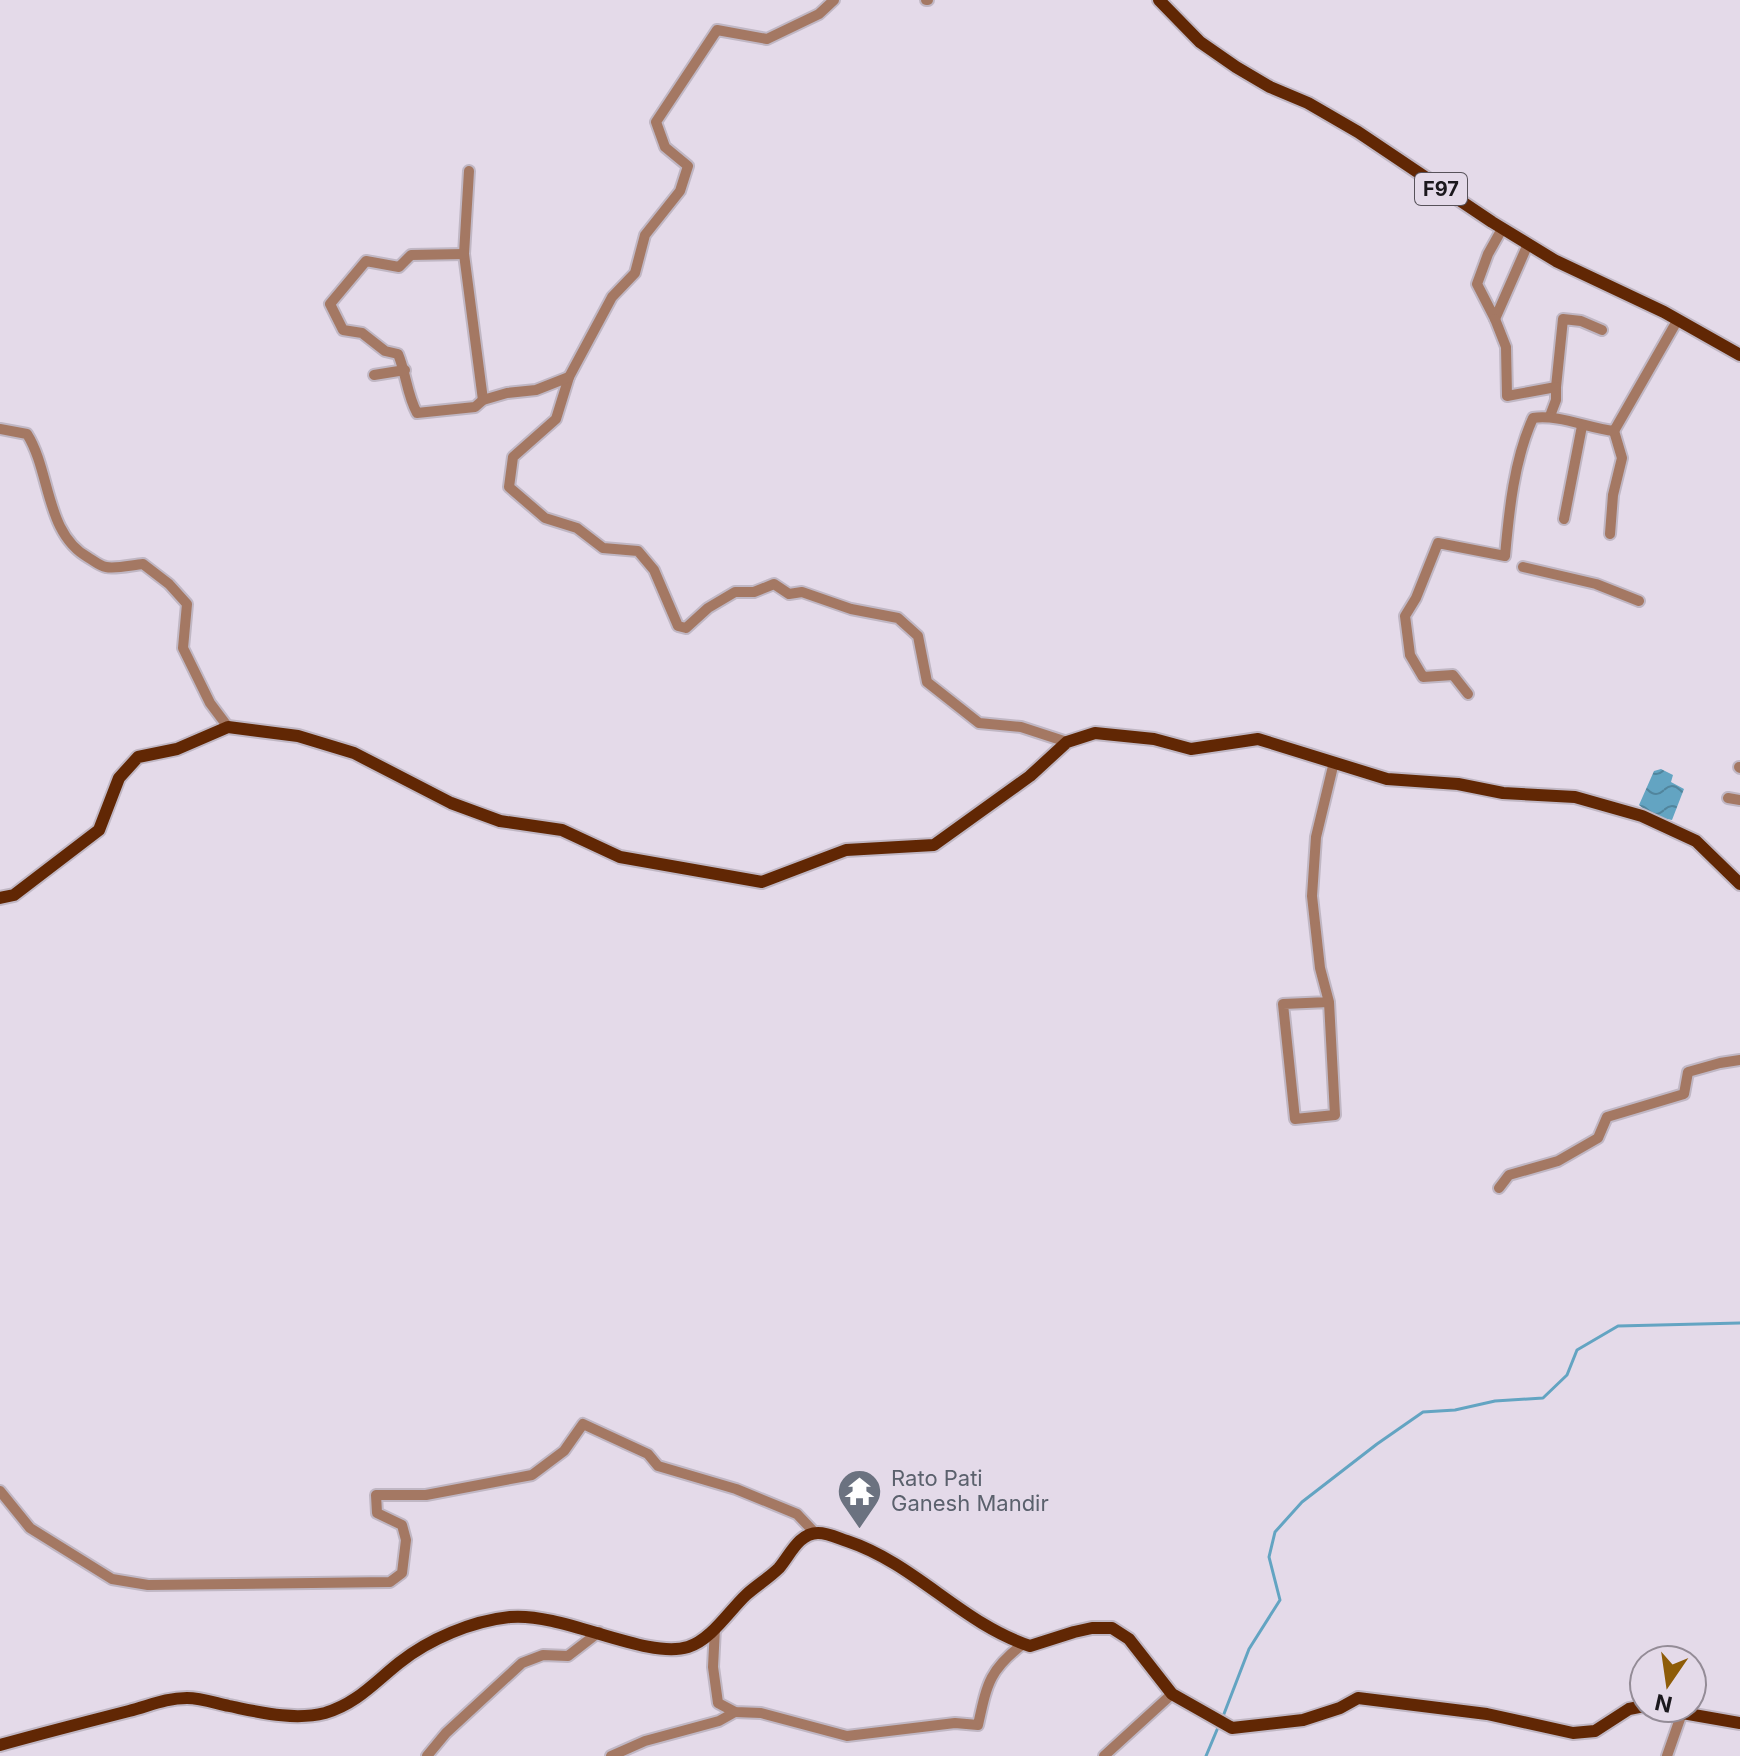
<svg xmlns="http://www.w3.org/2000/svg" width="1740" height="1756" font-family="Inter,sans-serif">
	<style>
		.water { fill: url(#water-waves) }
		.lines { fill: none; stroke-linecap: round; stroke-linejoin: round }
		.stream { stroke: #63a4c2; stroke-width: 3 }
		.minor-casing { stroke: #c0b7c4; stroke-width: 14 }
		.major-casing { stroke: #c0b7c4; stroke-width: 16 }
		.minor { stroke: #a47863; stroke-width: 10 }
		.major { stroke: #612704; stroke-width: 12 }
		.labels { text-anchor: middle; stroke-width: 6; stroke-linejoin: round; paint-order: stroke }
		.shield { fill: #e4dae9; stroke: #57525a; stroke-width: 2 }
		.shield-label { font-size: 20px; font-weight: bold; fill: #1b181d }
		.worship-label { font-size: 22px; fill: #5b616d; stroke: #e4dae9; text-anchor: start }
	</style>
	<defs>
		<pattern id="water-waves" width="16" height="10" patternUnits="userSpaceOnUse" patternTransform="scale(2)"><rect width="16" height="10" fill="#63a4c2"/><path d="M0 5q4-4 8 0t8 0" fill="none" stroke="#51859d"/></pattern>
	</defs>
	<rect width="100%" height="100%" fill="#e4dae9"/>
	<polygon class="water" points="1661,769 1673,775 1671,782 1684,789 1672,820 1652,816 1639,805 1654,771"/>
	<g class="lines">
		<g class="stream">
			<polyline points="1222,1719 1249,1649 1280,1600 1269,1557 1275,1532 1302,1502 1377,1444 1423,1412 1455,1410 1495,1401 1543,1398 1567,1375 1577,1350 1618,1326 1740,1323"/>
			<polyline points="1206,1756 1219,1725"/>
		</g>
		<defs>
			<g id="minor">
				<polyline points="834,0 819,14 767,39 717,30 656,122 665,147 688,166 680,191 645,235 635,273 612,297 569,377 556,419 513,457 509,487 545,518 577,528 603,548 638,551 654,570 678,626 686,628 708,608 735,592 754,592 774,584 789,594 802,592 851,609 898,618 918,636 927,682 979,723 1021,727 1067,742"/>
				<polyline points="926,0 928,0"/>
				<polyline points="469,171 464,254 483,400"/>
				<polyline points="1502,229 1488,254 1477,284 1495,319 1528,244"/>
				<path d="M464,254l-53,1 -12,12 -33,-6 -36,43 13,26 19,3 23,18 13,3c8,19 9,41 19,59l58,-6 8,-7 24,-7 29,-3 33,-13"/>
				<polyline points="1495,319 1506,347 1507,396 1556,387 1563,319 1581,321 1602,330"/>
				<polyline points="374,375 405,370"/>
				<polyline points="1550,416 1556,400 1556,387"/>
				<path d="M0,429l27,5c24,38 18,100 62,124 5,3 11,8 17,9 10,2 26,-2 37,-3l26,20 18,20 -4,44 27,55 18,24"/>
				<polyline points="1564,519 1582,426"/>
				<polyline points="1610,534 1613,495 1622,458 1614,431"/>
				<polyline points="1523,567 1596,584 1639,601"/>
				<path d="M1468,694l-15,-19 -30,2 -13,-22 -5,-39 11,-18 22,-55 67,13c4,-45 9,-96 28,-138 25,-4 55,10 81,13l63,-110"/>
				<polyline points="1739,767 1740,768"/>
				<polyline points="1728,798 1740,800"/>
				<polyline points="1329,1002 1283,1004 1295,1119 1335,1115 1329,1002 1320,968 1312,896 1316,837 1334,762"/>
				<polyline points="1499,1188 1509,1175 1558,1161 1598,1138 1607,1117 1684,1094 1688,1072 1720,1063 1740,1060"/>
				<polyline points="0,1491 30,1528 112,1579 148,1585 390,1582 402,1573 406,1540 402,1525 377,1513 376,1495 426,1495 532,1475 564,1451 583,1424 648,1454 658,1466 736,1489 797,1514 815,1533"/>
				<path d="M715,1628l-2,39 5,36 17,9 26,1 86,23 108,-13 23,2c9,-41 11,-55 45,-81"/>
				<polyline points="427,1756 446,1733 522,1663 543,1655 568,1656 599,1632"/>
				<polyline points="611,1756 645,1741 719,1721 735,1712"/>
				<polyline points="1104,1756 1172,1694"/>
				<polyline points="1667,1756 1682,1713"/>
			</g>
			<g id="major">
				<polyline points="1159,0 1200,42 1236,67 1270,87 1308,103 1358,132 1492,222 1556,261 1664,312 1740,355"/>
				<polyline points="0,898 14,895 99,830 119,778 138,757 177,749 228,727 298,736 354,753 451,803 500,821 562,830 620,857 762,882 846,850 934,845 1030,776 1067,742 1095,733 1154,739 1191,749 1258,739 1387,779 1458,784 1503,793 1575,797 1642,816 1696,841 1740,884"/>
				<polyline points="1654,1708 1740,1723"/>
				<path d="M0,1745c43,-12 86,-23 129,-34 20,-5 37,-13 58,-13 14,0 28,5 42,8 30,6 65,15 96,7 31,-9 49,-30 74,-50 30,-24 73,-42 111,-46 53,-5 136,43 178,30 23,-7 41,-36 58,-52 11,-10 23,-17 33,-27 11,-13 20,-35 39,-35 10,0 20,5 29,8 69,23 114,82 183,105l44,-14 18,-4h20l17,11 43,55 60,34 71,-8 37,-12 18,-10 129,16 86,19 22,-2 34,-22 15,-3"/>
			</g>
		</defs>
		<use href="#minor" class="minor-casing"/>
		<use href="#major" class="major-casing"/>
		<use href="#minor" class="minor"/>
		<use href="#major" class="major"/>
	</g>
	<defs>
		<symbol id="temple-pin" viewBox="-11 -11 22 30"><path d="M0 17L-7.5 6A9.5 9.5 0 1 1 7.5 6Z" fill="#6b7280" stroke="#e4dae9"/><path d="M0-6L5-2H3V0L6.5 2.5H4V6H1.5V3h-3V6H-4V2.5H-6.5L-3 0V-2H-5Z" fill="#fff"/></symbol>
	</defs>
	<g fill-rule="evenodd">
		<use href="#temple-pin" x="834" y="1466" width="51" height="69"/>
	</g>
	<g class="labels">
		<rect class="shield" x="1415" y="173" width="52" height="32" rx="6"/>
		<g class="shield-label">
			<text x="1441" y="196">F97</text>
		</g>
		<g class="worship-label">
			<text x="891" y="1486">Rato Pati<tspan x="891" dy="25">Ganesh Mandir</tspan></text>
		</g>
	</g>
	<g transform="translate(1668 1684) rotate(193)"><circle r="38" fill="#e4dae9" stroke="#948c97" stroke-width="2"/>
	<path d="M0-6L14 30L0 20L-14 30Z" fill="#8e5c08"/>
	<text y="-12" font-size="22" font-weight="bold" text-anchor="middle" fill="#1b181d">N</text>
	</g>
</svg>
